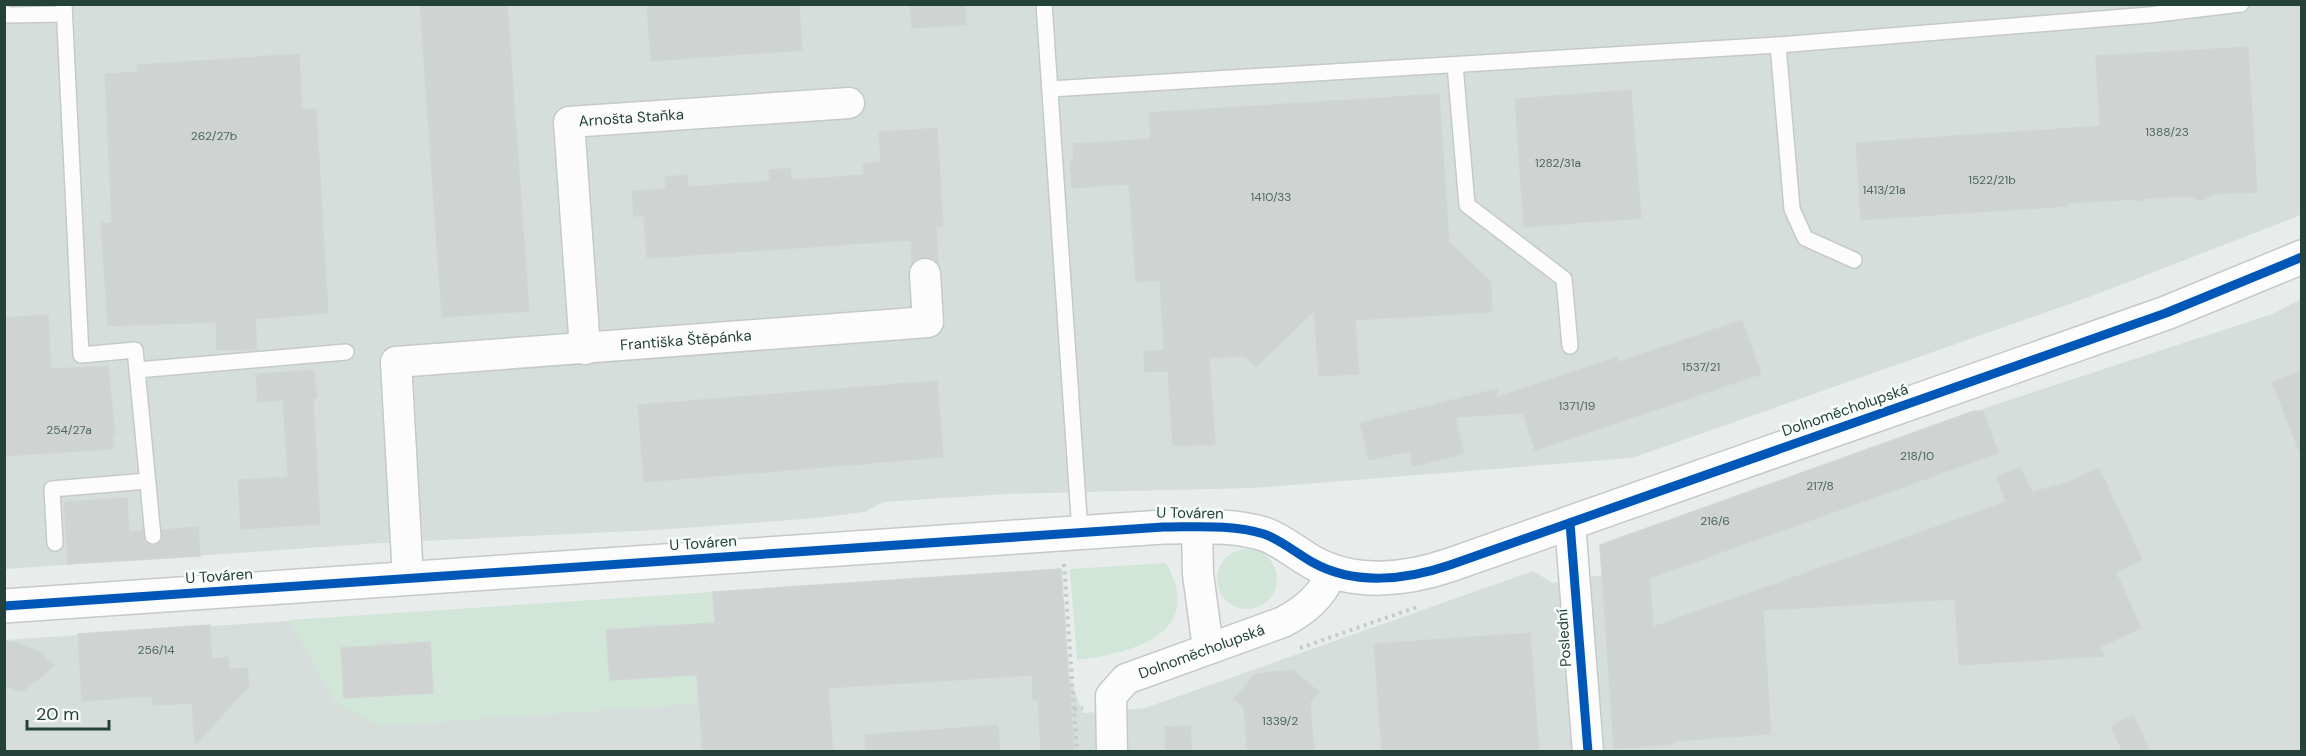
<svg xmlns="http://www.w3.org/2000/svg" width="2306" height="756" font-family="'DM Sans',sans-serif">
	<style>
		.built { fill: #d6dedb }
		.green { fill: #d1e6d8; fill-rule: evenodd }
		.building { fill: #cfd4d2; stroke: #d1d6d4; stroke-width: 1.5 }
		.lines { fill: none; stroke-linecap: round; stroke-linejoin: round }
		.service-casing { stroke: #c5cac8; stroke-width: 18 }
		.minor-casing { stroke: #c5cac8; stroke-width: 33 }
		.tertiary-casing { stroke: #c5cac8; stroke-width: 36 }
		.path { stroke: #c3ccca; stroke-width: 4; stroke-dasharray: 3 4.5; stroke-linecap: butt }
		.service { stroke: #fcfcfc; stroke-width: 15 }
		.minor { stroke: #fcfcfc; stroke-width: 30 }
		.tertiary { stroke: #fcfcfc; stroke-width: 33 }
		.cycleway-casing { stroke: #f7fbf9; stroke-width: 13 }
		.cycleway { stroke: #0057b8; stroke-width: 9 }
		.labels { text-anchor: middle; stroke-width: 5; stroke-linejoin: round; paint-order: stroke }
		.number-label { font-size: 12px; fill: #506761 }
		.street-label { font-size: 15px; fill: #24423a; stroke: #f7fbf9 }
	</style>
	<rect width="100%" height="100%" fill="#e8edeb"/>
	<g class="built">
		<polygon points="5,5 2301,5 2301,215 2092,296 1632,458 1253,488 1007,494 884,502 864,512 817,518 657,530 382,543 5,569"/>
		<polygon points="2301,299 2301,751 5,752 5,640 1061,569 1068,673 1083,713 1145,708 1533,571 1553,583 1602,575 1600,545 1994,405 2272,314"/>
	</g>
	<g class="green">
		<circle cx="1247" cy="579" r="30"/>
		<path d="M1166,563c41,71 -34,90 -89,97l-7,-91z"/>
		<path d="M713,592l2,27 21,82 -356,25 -45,-24 -46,-82zM659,622v4l37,-2 3,50 -56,-46v-4zM377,641h16l1,4 36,-3 3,51 -89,5 -3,-50 36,-2z"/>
	</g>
	<g class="building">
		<polygon points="420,4 507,4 529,311 442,317"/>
		<polygon points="647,4 799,4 802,50 651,61"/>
		<polygon points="910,4 965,4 966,25 912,28"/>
		<polygon points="2248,47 2257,192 2214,194 2201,201 2188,196 2147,198 2141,202 2134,199 2068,203 2068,206 1861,220 1856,143 2100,126 2096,56"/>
		<polygon points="299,54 302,110 316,109 328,313 255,319 257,350 217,350 216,322 108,326 101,223 112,223 105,74 138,72 137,65"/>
		<polygon points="1631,90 1641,218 1524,227 1515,99"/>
		<polygon points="1439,94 1449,242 1491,282 1492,312 1355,320 1359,374 1319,376 1314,311 1256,367 1245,356 1209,358 1215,444 1173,446 1168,371 1145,372 1144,352 1164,350 1160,280 1136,282 1129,184 1072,188 1070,161 1074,160 1073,144 1151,139 1149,113"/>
		<polygon points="937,128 943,226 936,227 938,264 925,257 912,263 911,240 647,258 644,216 634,216 632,191 666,189 665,177 687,175 688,187 770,181 769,170 790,168 791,180 864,175 863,164 881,162 879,132"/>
		<polygon points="48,315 51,369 108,366 115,434 113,434 113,449 4,456 4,318"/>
		<polygon points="1742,320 1761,374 1535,450 1523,413 1455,417 1464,454 1413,466 1410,451 1369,460 1360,423 1497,389 1497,397 1617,357 1618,362"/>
		<polygon points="314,370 317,398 313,398 320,524 241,529 238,480 288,477 283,400 258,402 256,374"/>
		<polygon points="2301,371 2301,453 2300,453 2272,382"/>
		<polygon points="937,381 943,457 644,482 638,405"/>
		<polygon points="1974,411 1983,411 1998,453 1650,578 1653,627 2006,502 1997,477 2020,467 2032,492 2069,482 2099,468 2142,560 2116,572 2141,628 2100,647 2105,656 1959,665 1955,599 1763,610 1771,734 1673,741 1673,744 1614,749 1600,545"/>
		<polygon points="127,498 129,532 143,531 145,542 153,546 162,541 162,530 198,527 200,556 68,564 64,502"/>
		<polygon points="1061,569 1074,752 1041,752 1038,700 1033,700 1032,675 828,688 833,752 703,752 697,675 610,680 606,630 715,623 713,592"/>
		<polygon points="210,625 212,659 228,657 229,669 247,668 249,686 195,745 192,703 153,705 152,696 82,701 78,634"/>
		<polygon points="1530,633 1539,752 1382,752 1374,644"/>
		<polygon points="4,641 18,643 39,652 54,666 22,692 4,685"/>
		<polygon points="430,642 433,693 344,698 341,648"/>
		<polygon points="1293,670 1319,692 1310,703 1314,752 1247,752 1244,707 1234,699 1255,674"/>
		<polygon points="2133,715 2150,752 2123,752 2111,726"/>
		<polygon points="998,725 1000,752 866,752 865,735"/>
		<polygon points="1190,726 1192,752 1166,752 1165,727"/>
	</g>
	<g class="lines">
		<defs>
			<g id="service">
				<polyline points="64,4 81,355 135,350 137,370 346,352"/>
				<polyline points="1044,4 1080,532"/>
				<polyline points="4,13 8,15 64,14"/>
				<polyline points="1778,45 1792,209 1805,238 1854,260"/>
				<polyline points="1455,65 1467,205 1564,279 1570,346"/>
				<polyline points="1050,89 1778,45 2149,15 2241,4"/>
				<polyline points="137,370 153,536"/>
				<polyline points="55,543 52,489 147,481"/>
			</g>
			<g id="minor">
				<path id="s1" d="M585,349l-16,-227 280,-19"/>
				<polyline points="1570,523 1588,752"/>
				<polyline points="1197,527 1198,574 1208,648"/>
				<path id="s2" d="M408,578l-12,-216 532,-40 -3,-48"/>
				<path id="s3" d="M1112,752l-1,-56 15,-17 157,-57c23,-12 39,-26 49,-50"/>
			</g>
			<path id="tertiary" d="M4,606l1159,-79c32,0 70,-3 101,7 17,6 32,19 48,28 42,24 94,18 138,3l716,-252 136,-56"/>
		</defs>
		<use href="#service" class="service-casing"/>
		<use href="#minor" class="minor-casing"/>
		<use href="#tertiary" class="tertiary-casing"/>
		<g class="path">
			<polyline points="1064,564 1077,752"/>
			<polyline points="1300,648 1417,607"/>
			<polyline points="1074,709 1083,708"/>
		</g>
		<use href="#service" class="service"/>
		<use href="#minor" class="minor"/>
		<use href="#tertiary" class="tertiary"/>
		<defs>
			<g id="cycleway">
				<polyline points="1570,523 1588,752"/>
				<path d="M4,606l1159,-79c32,0 70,-3 101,7 17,6 32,19 48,28 42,24 94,18 138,3l716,-252 136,-56"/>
			</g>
		</defs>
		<use href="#cycleway" class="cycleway-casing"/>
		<use href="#cycleway" class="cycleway"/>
	</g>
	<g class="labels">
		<g class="number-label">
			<text x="2167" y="136">1388/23</text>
			<text x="214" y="140">262/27b</text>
			<text x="1558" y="167">1282/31a</text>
			<text x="1992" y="184">1522/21b</text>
			<text x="1884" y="194">1413/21a</text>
			<text x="1271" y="201">1410/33</text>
			<text x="1701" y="371">1537/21</text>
			<text x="1577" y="410">1371/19</text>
			<text x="69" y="434">254/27a</text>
			<text x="1917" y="460">218/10</text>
			<text x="1820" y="490">217/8</text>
			<text x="1715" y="525">216/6</text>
			<text x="156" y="654">256/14</text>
			<text x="1280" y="725">1339/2</text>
		</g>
		<g class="street-label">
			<text dy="5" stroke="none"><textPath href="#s1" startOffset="290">Arnošta Staňka</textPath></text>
			<text dy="5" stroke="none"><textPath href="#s2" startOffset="507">Františka Štěpánka</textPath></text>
			<text transform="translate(1845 410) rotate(-19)" y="5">Dolnoměcholupská</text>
			<text transform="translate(1190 513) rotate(1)" y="5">U Továren</text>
			<text transform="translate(703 543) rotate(-4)" y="5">U Továren</text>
			<text transform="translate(219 576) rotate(-4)" y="5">U Továren</text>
			<text transform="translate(1564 638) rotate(-94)" y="5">Poslední</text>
			<text dy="5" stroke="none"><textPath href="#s3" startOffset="159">Dolnoměcholupská</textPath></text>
		</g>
	</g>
	<rect width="2306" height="756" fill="none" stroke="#24423a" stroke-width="12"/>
	<path d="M27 720v9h82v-9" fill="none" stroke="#24423a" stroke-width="3"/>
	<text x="36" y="720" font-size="18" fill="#24423a" stroke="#f7fbf9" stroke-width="4.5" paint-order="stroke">20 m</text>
</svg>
